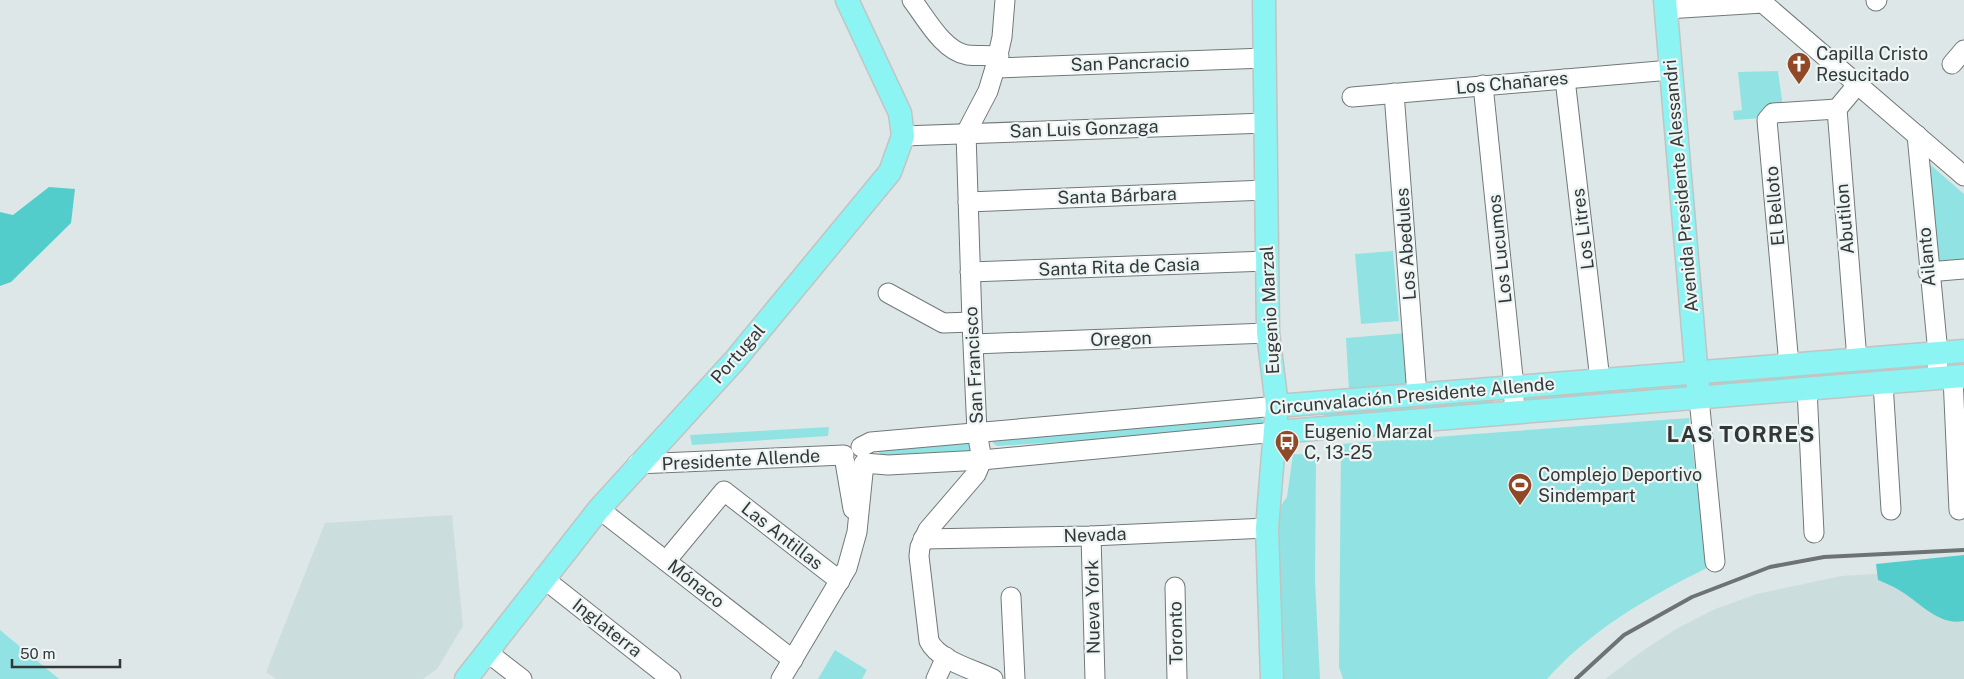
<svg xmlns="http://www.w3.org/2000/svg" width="1964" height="679" font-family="'Public Sans',sans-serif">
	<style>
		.built { fill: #cbdedd }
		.green { fill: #90e3e2 }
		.forest { fill: #53cdcc }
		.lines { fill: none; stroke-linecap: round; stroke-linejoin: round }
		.minor-casing { stroke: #717978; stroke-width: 21 }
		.major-casing { stroke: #c2c3c3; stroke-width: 25 }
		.minor { stroke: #fff; stroke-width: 19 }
		.major { stroke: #8cf4f3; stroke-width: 22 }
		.rail { stroke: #6d7373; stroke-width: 4 }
		.labels { text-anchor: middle; stroke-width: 4.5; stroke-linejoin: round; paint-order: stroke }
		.poi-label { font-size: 18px; fill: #333737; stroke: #ecf5f4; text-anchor: start }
		.street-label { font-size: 18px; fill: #333737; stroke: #ecf5f4 }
		.district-label { font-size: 22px; font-weight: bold; letter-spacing: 1px; fill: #333737; stroke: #ecf5f4 }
	</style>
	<rect width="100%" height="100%" fill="#dee7e7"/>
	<g class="built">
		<polygon points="452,515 463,626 437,669 423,679 276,679 266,672 325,523"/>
		<polygon points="1964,568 1964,679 1605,679 1641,652 1676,629 1715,609 1757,594 1841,576"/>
	</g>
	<g class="green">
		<polygon points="1778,71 1783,107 1762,118 1734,120 1733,111 1742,110 1738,72"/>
		<polygon points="1926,161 1964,194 1964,265 1933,262"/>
		<polygon points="1393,251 1399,321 1361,324 1355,254"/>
		<polygon points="1406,333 1411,387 1349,391 1346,338"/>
		<polygon points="1928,366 1931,369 1710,393 1708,383"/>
		<polygon points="1691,384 1694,390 1524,403 1523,399 1524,397"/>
		<polygon points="1495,398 1492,404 1324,419 1324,409"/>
		<polygon points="1260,418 1266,422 1261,430 997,446 993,443 992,438 998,435"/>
		<path d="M1689,418l18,150c-59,29 -116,62 -160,111h-204l-4,-12 2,-223z"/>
		<polygon points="829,427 828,436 692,445 690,435"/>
		<polygon points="974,442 975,451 882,458 878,450 881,447"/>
		<polygon points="1293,454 1316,455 1315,580 1320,679 1281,679 1277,511 1287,497"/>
		<polygon points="0,630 59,679 0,679"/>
		<polygon points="835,650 867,670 862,679 818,679"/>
	</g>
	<g class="forest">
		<polygon points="49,187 75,189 71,223 11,282 0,286 0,212 13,215"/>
		<path d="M1964,555v66c-26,5 -44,-19 -65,-31 -6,-4 -14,-7 -21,-10l-2,-16z"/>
	</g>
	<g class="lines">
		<defs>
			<g id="minor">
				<path d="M912,0c14,18 31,51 55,55 10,1 21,0 32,1"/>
				<polyline points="1876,1 1877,0"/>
				<polyline points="1666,9 1763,3 1964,176"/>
				<polyline points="1952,64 1964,50"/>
				<polyline points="995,68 1265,58"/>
				<polyline points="1565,79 1600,380"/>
				<polyline points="1483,85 1514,387 1514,413"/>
				<polyline points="1394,93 1417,395"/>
				<polyline points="1352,97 1671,70"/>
				<polyline points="1917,135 1938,353 1937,378"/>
				<polyline points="903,136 1266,123"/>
				<polyline points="968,202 1266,190"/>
				<polyline points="970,272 1267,261"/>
				<polyline points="1928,272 1964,269"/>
				<polyline points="888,293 943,323 972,322"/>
				<polyline points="974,344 1268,333"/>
				<polyline points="1857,360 1837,109 1857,85"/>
				<polyline points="1789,365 1767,120 1773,113 1837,109"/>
				<polyline points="1953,377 1959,510"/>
				<polyline points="1883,383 1891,510"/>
				<polyline points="1807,389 1814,533"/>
				<polyline points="1699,398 1715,562"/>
				<polyline points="861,447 871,442 1277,406"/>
				<polyline points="845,462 853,509"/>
				<polyline points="637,464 844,455"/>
				<polyline points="599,509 793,660"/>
				<polyline points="1091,536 1095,679"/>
				<polyline points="923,539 1091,536 1267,528"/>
				<polyline points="666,561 724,491 840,581"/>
				<polyline points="543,578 671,679"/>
				<polyline points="1175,587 1177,679"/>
				<polyline points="1011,597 1015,679"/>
				<polyline points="487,652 522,679"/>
				<polyline points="781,679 847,568 857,532 864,463 888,465 982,460 1276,432"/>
				<polyline points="936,679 946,657"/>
				<path d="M993,679c-20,-10 -54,-18 -64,-38l-10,-85 1,-9 8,-17 48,-56 6,-14 -5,-28 -5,-110 -6,-189 22,-42 7,-23 7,-31 3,-37"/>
			</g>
			<g id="major">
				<polyline points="1264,0 1268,333 1277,406 1267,528 1272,679"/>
				<polyline points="1665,0 1698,388"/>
				<polyline points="1277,406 1964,351"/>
				<polyline points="1276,432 1964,376"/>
				<polyline points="466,679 599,509 735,360 890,172 903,136 900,113 847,0"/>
			</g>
		</defs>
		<use href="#minor" class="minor-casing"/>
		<use href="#major" class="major-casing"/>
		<use href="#minor" class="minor"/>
		<use href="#major" class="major"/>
		<polyline class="rail" points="1576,679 1624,635 1692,597 1770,567 1824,557 1964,550"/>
	</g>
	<defs>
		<symbol id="church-pin" viewBox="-11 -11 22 30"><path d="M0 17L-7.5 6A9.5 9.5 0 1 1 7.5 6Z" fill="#904826" stroke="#ecf5f4"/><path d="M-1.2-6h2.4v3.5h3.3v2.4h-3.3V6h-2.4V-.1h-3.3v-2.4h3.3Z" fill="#fff"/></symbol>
		<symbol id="bus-pin" viewBox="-11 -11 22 30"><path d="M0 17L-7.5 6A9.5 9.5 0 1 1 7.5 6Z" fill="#904826" stroke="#ecf5f4"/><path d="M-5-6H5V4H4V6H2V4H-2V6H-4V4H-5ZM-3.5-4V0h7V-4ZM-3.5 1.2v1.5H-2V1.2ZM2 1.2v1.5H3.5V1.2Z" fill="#fff"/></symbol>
		<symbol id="stadium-pin" viewBox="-11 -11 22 30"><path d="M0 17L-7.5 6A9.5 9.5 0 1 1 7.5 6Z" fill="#904826" stroke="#ecf5f4"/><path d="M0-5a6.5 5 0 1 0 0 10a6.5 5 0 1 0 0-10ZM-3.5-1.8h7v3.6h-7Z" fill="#fff"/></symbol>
	</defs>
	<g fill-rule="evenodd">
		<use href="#church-pin" x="1785" y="50" width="28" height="38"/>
		<use href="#bus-pin" x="1273" y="428" width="28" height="38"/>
		<use href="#stadium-pin" x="1506" y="471" width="28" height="38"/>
	</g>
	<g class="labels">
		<g class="poi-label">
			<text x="1816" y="60">Capilla Cristo<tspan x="1816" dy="21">Resucitado</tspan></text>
			<text x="1304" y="438">Eugenio Marzal<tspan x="1304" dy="21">C, 13-25</tspan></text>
			<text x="1538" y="481">Complejo Deportivo<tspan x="1538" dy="21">Sindempart</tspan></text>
		</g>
		<g class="street-label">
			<text transform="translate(1130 63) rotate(-2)" y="6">San Pancracio</text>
			<text transform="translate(1512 83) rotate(-5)" y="6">Los Chañares</text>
			<text transform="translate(1084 129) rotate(-2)" y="6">San Luis Gonzaga</text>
			<text transform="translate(1681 186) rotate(-95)" y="6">Avenida Presidente Alessandri</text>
			<text transform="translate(1117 196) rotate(-2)" y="6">Santa Bárbara</text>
			<text transform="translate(1775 206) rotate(-95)" y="6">El Belloto</text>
			<text transform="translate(1845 219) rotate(-95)" y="6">Abutilon</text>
			<text transform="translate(1583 229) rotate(-97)" y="6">Los Litres</text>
			<text transform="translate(1406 244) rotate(-94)" y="6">Los Abedules</text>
			<text transform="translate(1500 249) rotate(-96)" y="6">Los Lucumos</text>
			<text transform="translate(1927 257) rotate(-95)" y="6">Ailanto</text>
			<text transform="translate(1119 267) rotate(-2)" y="6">Santa Rita de Casia</text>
			<text transform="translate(1270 310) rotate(-93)" y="6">Eugenio Marzal</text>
			<text transform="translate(1121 339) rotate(-2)" y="6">Oregon</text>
			<text transform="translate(738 354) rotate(-49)" y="6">Portugal</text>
			<text transform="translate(974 365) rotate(-93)" y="6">San Francisco</text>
			<text transform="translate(1412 396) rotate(-5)" y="6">Circunvalación Presidente Allende</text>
			<text transform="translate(741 460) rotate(-3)" y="6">Presidente Allende</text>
			<text transform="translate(1095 535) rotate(-2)" y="6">Nevada</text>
			<text transform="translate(782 536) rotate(38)" y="6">Las Antillas</text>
			<text transform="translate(696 584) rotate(38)" y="6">Mónaco</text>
			<text transform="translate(1093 607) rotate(-91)" y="6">Nueva York</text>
			<text transform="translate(607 628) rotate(38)" y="6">Inglaterra</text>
			<text transform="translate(1176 633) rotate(-91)" y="6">Toronto</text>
		</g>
		<g class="district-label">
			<text x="1741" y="442">LAS TORRES</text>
		</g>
	</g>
	<path d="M12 659v8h108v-8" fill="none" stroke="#333737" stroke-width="2.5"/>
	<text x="20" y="659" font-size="15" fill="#333737" stroke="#ecf5f4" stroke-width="4" paint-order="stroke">50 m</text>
</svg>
